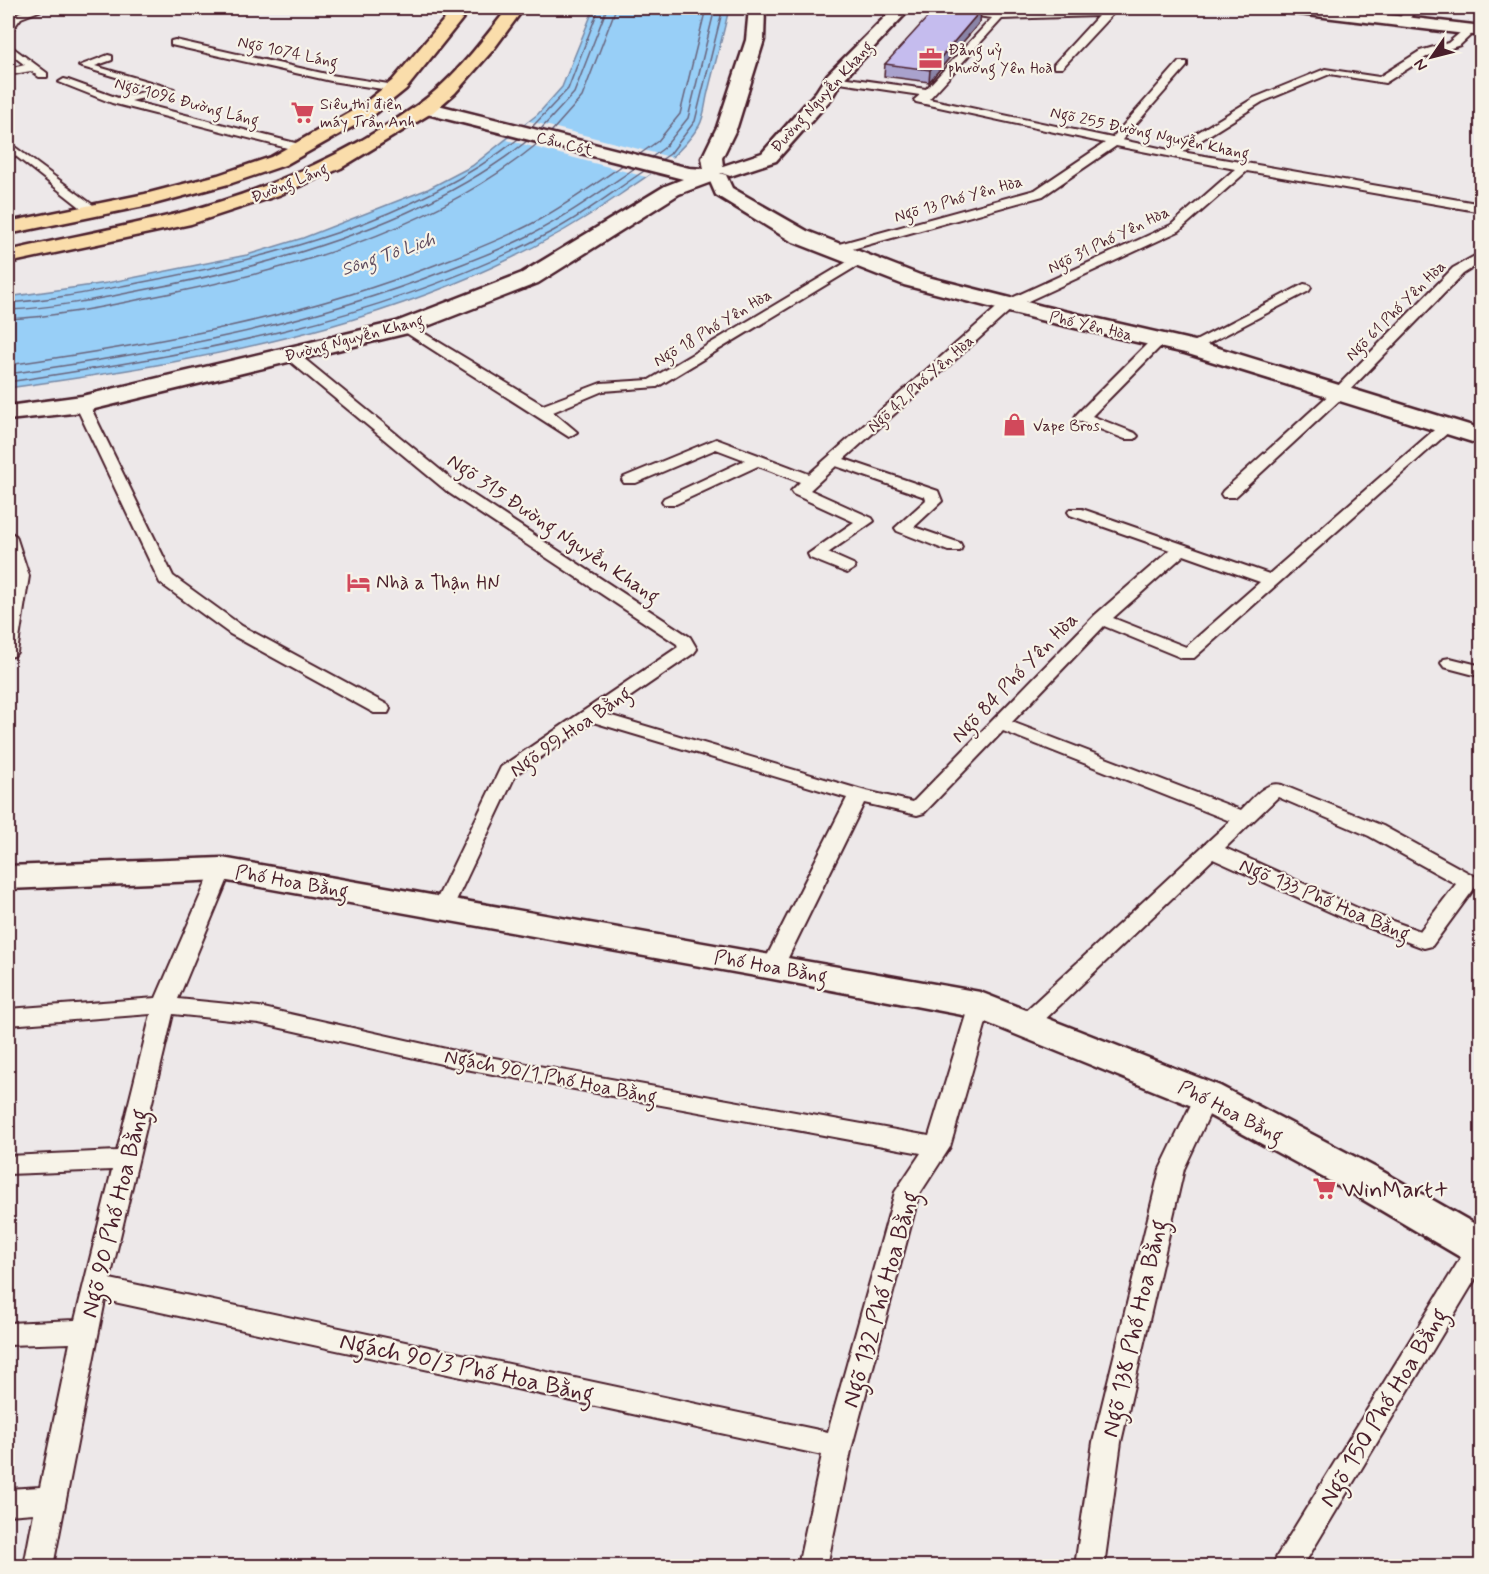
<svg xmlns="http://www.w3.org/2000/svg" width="1489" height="1574" font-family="Mynerve,sans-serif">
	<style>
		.water { fill: #98cff7; stroke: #7989a5; stroke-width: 1.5 }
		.pier { fill: #ede8e9 }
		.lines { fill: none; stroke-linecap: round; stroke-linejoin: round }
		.shore { stroke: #69657d; stroke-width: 1.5 }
		.lane-casing { stroke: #4a1f2b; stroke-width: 4 }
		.street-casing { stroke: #4a1f2b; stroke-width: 5 }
		.secondary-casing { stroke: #4a1f2b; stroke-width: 5 }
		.primary-casing { stroke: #4a1f2b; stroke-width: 5 }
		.lane { fill: #f7f3e8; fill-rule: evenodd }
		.street { fill: #f7f3e8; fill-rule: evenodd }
		.secondary { fill: #f7f3e8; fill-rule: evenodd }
		.primary { fill: #faddab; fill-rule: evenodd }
		.wall { fill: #a9a2cd; stroke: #4a1f2b; stroke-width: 1.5 }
		.shaded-wall { fill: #8a84a7; stroke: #4a1f2b; stroke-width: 1.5 }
		.building { fill: #c5bcee; stroke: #4a1f2b; stroke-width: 1.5 }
		.labels { text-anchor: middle; stroke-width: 4.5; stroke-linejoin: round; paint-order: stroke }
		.far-poi-label { font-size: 16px; fill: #4a1f2b; stroke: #f7f3e8; text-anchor: start }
		.far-street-label { font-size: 16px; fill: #4a1f2b; stroke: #f7f3e8 }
		.far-water-label { font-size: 18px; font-style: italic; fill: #5e4b5e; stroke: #f7f3e8 }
		.street-label { font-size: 20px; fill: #4a1f2b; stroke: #f7f3e8 }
		.poi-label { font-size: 20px; fill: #4a1f2b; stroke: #f7f3e8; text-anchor: start }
		.near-poi-label { font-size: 24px; fill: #4a1f2b; stroke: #f7f3e8; text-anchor: start }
		.near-street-label { font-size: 24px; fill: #4a1f2b; stroke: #f7f3e8 }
	</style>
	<rect width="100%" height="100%" fill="#ede8e9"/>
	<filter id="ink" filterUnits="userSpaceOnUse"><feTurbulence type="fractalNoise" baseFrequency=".0167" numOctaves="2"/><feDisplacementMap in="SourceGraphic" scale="12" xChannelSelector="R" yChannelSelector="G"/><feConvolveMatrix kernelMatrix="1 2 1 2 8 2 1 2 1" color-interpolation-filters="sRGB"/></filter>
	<g filter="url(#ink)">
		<path class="water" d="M594,8h135c-6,29 -15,58 -22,88 -2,9 -3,22 -8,30 -21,32 -48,47 -78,68 -178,125 -402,165 -613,194v-91l99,-14 140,-28 56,-17 125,-49 44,-23 66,-52 24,-27z"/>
		<polygon class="pier" points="529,121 674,158 646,177 507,140"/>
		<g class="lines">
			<g class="shore">
				<polyline points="532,127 568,89 599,8"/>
				<polyline points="541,129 574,93 607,8"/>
				<polyline points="551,132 582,97 616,8"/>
				<polyline points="640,154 658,141 680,114 706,8"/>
				<polyline points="652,157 664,148 688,118 715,8"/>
				<polyline points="661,160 670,154 695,121 723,8"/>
				<path d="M8,303c44,-3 87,-12 130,-20 129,-24 275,-62 380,-144"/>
				<path d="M8,310c46,-2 91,-11 135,-20 129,-24 280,-66 384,-149"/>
				<path d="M8,319c47,-2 93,-12 139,-21 136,-26 282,-65 390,-154"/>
				<path d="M8,365c147,-21 293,-47 432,-102 32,-12 65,-25 95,-41 31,-17 59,-37 88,-57"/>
				<path d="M8,374c149,-21 296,-48 436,-103 28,-11 57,-21 84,-35 38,-19 72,-44 107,-68"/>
				<path d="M8,382c186,-28 377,-61 545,-151 32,-17 61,-40 91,-60"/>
			</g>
			<defs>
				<g id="lane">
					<path d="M33,8h14l-26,10 -9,12 -4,1c0,-17 11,-19 25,-23z"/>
					<polygon points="933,8 957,8 999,13 1104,10 1108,8 1118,8 1062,68 1054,68 1054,64 1098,16 1002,19 929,99 1112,138 1179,62 1187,62 1187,66 1122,140 1169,150 1254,98 1325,69 1379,77 1420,51 1448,43 1467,27 1475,27 1475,31 1460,45 1428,56 1385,83 1330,74 1262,102 1182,152 1482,204 1482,212 1247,171 1179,231 1013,308 844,459 938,491 942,501 914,527 960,543 962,547 960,551 948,551 897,531 895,528 926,500 925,497 836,466 810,490 872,518 874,521 828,553 853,564 855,568 847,573 810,558 808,554 854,522 793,494 791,491 800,482 758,466 676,504 664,504 662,501 664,498 745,460 716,449 636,483 624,483 622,480 624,477 716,439 809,474 1003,302 1171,225 1235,169 1116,146 1043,196 838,253 828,253 827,250 828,247 1035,190 1105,143 916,102 914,100 920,95 833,82 828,79 833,76 926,89 992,18 938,11"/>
					<polygon points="1406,8 1416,8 1407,23 1399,23 1398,21"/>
					<polygon points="175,40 331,75 395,85 400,88 395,91 331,81 171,45 171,41"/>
					<polygon points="8,44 47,73 47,77 39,77 31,71 8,75 8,69 25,65 8,52"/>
					<polygon points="108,55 112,56 112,60 95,66 174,89 173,91 131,101 307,146 309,148 303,152 112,103 59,82 64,79 68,80 118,98 156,89 79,66"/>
					<polygon points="8,142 97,208 99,211 97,214 89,214 8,150"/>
					<polygon points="1482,252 1482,262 1463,274 1343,397 1235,497 1223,497 1221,494 1223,491 1333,391 1453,268"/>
					<polygon points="857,256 862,257 864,260 862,263 657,387 603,391 553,412 577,432 569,437 397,327 399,324 409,324 543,405 601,383 649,380"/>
					<polygon points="1304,284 1309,285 1311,288 1309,291 1196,350 1191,351 1184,347"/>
					<polygon points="1159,336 1164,337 1166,340 1164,343 1092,416 1135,433 1138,436 1135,439 1125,439 1077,420 1075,417 1077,414 1154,337"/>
					<path d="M291,351l5,1 165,135 229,150 7,12 -3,4 -89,61 257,76 51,12 182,-187 75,-65 -100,-35 -2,-3 2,-3h12l187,65 172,-150h10l3,3 -3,3 -257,228h-12l-78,-32 -92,96 229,88c11,-10 24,-30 41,-25l101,41 93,51 3,5 -47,64 -8,2 -76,-28 -135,-61 -177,169 -8,2 -8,-2 -3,-6 3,-6 210,-195 -227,-90 -79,82 -7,2 -53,-12 -80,163 -3,5 -8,3 -8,-3 -3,-5 85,-168 -254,-76 -77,52 -63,133 -3,5 -7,2 -7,-2 -3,-5 68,-140 177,-120 -1,-3 -228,-151 -163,-135 -2,-3zM1184,555l76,27 -74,65 -73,-29zM1278,797l91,39 87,48 -36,47 -58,-21 -137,-62z"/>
					<polygon points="82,400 89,404 173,576 242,626 388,705 390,709 388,713 374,713 230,634 160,583 75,404"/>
					<polygon points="8,531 16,536 29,576 17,652 14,656 8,657 8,604 13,576 8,560"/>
					<polygon points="1450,658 1482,666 1482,677 1444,667 1441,663 1444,659"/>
					<path d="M222,862l7,2 3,5 -54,130 81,8 196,44 474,85 40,-131 3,-6 8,-2 8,2 3,6 -41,142 -31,48 -67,251 -25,120h-29l24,-111 -717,-155 -52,266h-29l10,-53 -26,2v-26l32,-2 30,-144 -62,2v-22l67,-3 37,-150 -104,4v-18l109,-5 34,-137 -143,11v-16l148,-11 56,-129 3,-5zM173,1014l86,9 196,44 466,86 -26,39 -67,240 -718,-153z"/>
					<polygon points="1206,1087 1214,1090 1218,1096 1184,1169 1121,1442 1104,1566 1075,1566 1093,1442 1160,1169 1198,1090"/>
					<polygon points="1480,1238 1482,1268 1303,1566 1273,1566 1277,1556 1471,1241"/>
				</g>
				<g id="street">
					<polygon points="719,173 726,175 732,188 807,231 920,275 1042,306 1199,342 1482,429 1482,445 1185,353 1040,320 904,285 791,241 716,195 709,179 712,175"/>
					<polygon points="222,858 980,992 1220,1086 1380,1170 1482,1228 1482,1266 1467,1261 1350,1192 1192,1106 973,1017 773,979 222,880 8,889 8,866"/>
				</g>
				<g id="secondary">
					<polygon points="749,8 765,8 764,40 737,127 722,158 723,166 762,153 816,92 827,75 894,8 911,8 841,82 831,99 776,161 730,176 722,173 716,175 717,177 714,181 679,194 538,283 412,332 82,412 8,420 8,406 82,396 396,322 522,273 665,186 683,179 419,112 417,108 419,104 426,102 689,168 704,169 702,158 717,127 746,40"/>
					<polygon points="1283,8 1329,8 1482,26 1482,36 1291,13 1285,12"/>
				</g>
				<g id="primary">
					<polygon points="454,8 471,8 406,89 375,114 285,165 232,183 154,204 8,234 8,222 145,194 218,175 271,157 361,106 392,81"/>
					<path d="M508,8h16l-31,42 -38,43 -22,19 -92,56 -62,27 -88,29 -183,39v-12c56,-13 112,-23 168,-37 85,-21 171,-59 243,-110 35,-25 63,-63 89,-96z"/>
				</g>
			</defs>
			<use href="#lane" class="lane-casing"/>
			<use href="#street" class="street-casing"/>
			<use href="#secondary" class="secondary-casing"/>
			<use href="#primary" class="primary-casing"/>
			<use href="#lane" class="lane"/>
			<use href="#street" class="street"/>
			<use href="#secondary" class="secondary"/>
			<use href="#primary" class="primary"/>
		</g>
		<polygon class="wall" points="981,10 980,22 929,82 884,76 885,64"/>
		<polygon class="shaded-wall" points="981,10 980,22 929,82 930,70"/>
		<polygon class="building" points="936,8 963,8 981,10 930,70 885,64"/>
	</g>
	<defs>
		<symbol id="office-bare" viewBox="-9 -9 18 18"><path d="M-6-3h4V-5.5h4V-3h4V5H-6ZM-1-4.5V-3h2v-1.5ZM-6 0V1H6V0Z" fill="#d1495b" stroke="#f7f3e8" stroke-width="2.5" paint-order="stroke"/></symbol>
		<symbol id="supermarket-bare" viewBox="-9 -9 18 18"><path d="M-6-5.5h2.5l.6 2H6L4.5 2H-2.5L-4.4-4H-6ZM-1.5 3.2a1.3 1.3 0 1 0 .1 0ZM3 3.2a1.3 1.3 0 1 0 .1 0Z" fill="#d1495b" stroke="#f7f3e8" stroke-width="2.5" paint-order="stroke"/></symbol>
		<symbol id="shop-bare" viewBox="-9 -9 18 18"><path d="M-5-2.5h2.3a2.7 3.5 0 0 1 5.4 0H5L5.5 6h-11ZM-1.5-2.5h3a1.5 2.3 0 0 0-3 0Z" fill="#d1495b" stroke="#f7f3e8" stroke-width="2.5" paint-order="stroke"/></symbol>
		<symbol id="hotel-bare" viewBox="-9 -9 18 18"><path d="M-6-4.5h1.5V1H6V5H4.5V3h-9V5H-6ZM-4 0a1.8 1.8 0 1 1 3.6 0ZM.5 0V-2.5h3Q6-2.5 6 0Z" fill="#d1495b" stroke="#f7f3e8" stroke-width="2.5" paint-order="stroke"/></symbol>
	</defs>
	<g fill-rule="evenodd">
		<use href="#office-bare" x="914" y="42" width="33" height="33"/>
		<use href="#supermarket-bare" x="286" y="96" width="33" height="33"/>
		<use href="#shop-bare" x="998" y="408" width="33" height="33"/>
		<use href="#hotel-bare" x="342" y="566" width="33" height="33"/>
		<use href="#supermarket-bare" x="1308" y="1172" width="33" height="33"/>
	</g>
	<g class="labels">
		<g class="far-poi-label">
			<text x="948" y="55">Đảng uỷ<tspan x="948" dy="18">phường Yên Hoà</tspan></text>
			<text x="320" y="109">Siêu thị điện<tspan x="320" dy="18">máy Trần Anh</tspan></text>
			<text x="1033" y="431">Vape Bros</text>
		</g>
		<g class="far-street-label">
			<text transform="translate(288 51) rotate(12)" y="6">Ngõ 1074 Láng</text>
			<text transform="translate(821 96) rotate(-48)" y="6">Đường Nguyễn Khang</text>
			<text transform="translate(187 101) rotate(15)" y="6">Ngõ 1096 Đường Láng</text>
			<text transform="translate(1150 132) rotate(12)" y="6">Ngõ 255 Đường Nguyễn Khang</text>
			<text transform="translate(565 143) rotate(14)" y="6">Cầu Cót</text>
			<text transform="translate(289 182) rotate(-22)" y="6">Đường Láng</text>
			<text transform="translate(958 198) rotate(-16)" y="6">Ngõ 13 Phố Yên Hòa</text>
			<text transform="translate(1108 239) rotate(-26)" y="6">Ngõ 31 Phố Yên Hòa</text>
			<text transform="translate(1395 310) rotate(-45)" y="6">Ngõ 61 Phố Yên Hòa</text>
			<text transform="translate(1091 325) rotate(13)" y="6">Phố Yên Hòa</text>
			<text transform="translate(712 327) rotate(-31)" y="6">Ngõ 18 Phố Yên Hòa</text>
			<text transform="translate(354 337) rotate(-15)" y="6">Đường Nguyễn Khang</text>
			<text transform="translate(920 383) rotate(-42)" y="6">Ngõ 42 Phố Yên Hòa</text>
		</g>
		<g class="far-water-label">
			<text transform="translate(388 254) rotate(-19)" y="6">Sông Tô Lịch</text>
		</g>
		<g class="street-label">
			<text transform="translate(554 528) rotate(34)" y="7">Ngõ 315 Đường Nguyễn Khang</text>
			<text transform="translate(1014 677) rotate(-46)" y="7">Ngõ 84 Phố Yên Hòa</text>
			<text transform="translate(570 731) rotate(-35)" y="7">Ngõ 99 Hoa Bằng</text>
			<text transform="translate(292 881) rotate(10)" y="7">Phố Hoa Bằng</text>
			<text transform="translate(1325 899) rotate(23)" y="7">Ngõ 133 Phố Hoa Bằng</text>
			<text transform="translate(771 966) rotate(10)" y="7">Phố Hoa Bằng</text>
			<text transform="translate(551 1076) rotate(11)" y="7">Ngách 90/1 Phố Hoa Bằng</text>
			<text transform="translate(1231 1111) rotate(27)" y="7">Phố Hoa Bằng</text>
		</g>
		<g class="poi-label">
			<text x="376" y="589">Nhà a Thận HN</text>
		</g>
		<g class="near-poi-label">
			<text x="1342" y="1197">WinMart+</text>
		</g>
		<g class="near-street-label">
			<text transform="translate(114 1213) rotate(-76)" y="8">Ngõ 90 Phố Hoa Bằng</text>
			<text transform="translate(880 1299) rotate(-74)" y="8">Ngõ 132 Phố Hoa Bằng</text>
			<text transform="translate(1134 1328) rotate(-77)" y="8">Ngõ 138 Phố Hoa Bằng</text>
			<text transform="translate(467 1367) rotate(12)" y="8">Ngách 90/3 Phố Hoa Bằng</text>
			<text transform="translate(1383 1407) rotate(-59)" y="8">Ngõ 150 Phố Hoa Bằng</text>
		</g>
	</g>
	<rect width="1489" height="1574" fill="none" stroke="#f7f3e8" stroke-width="30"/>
	<rect x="15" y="15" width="1459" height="1544" fill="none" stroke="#4a1f2b" stroke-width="2" filter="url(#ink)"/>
	<g transform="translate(1432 57) rotate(235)" stroke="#f7f3e8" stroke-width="4.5" paint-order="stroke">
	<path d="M0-4.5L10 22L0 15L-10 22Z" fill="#4a1f2b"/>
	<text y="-9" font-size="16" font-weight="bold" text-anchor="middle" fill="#4a1f2b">N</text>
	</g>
</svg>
